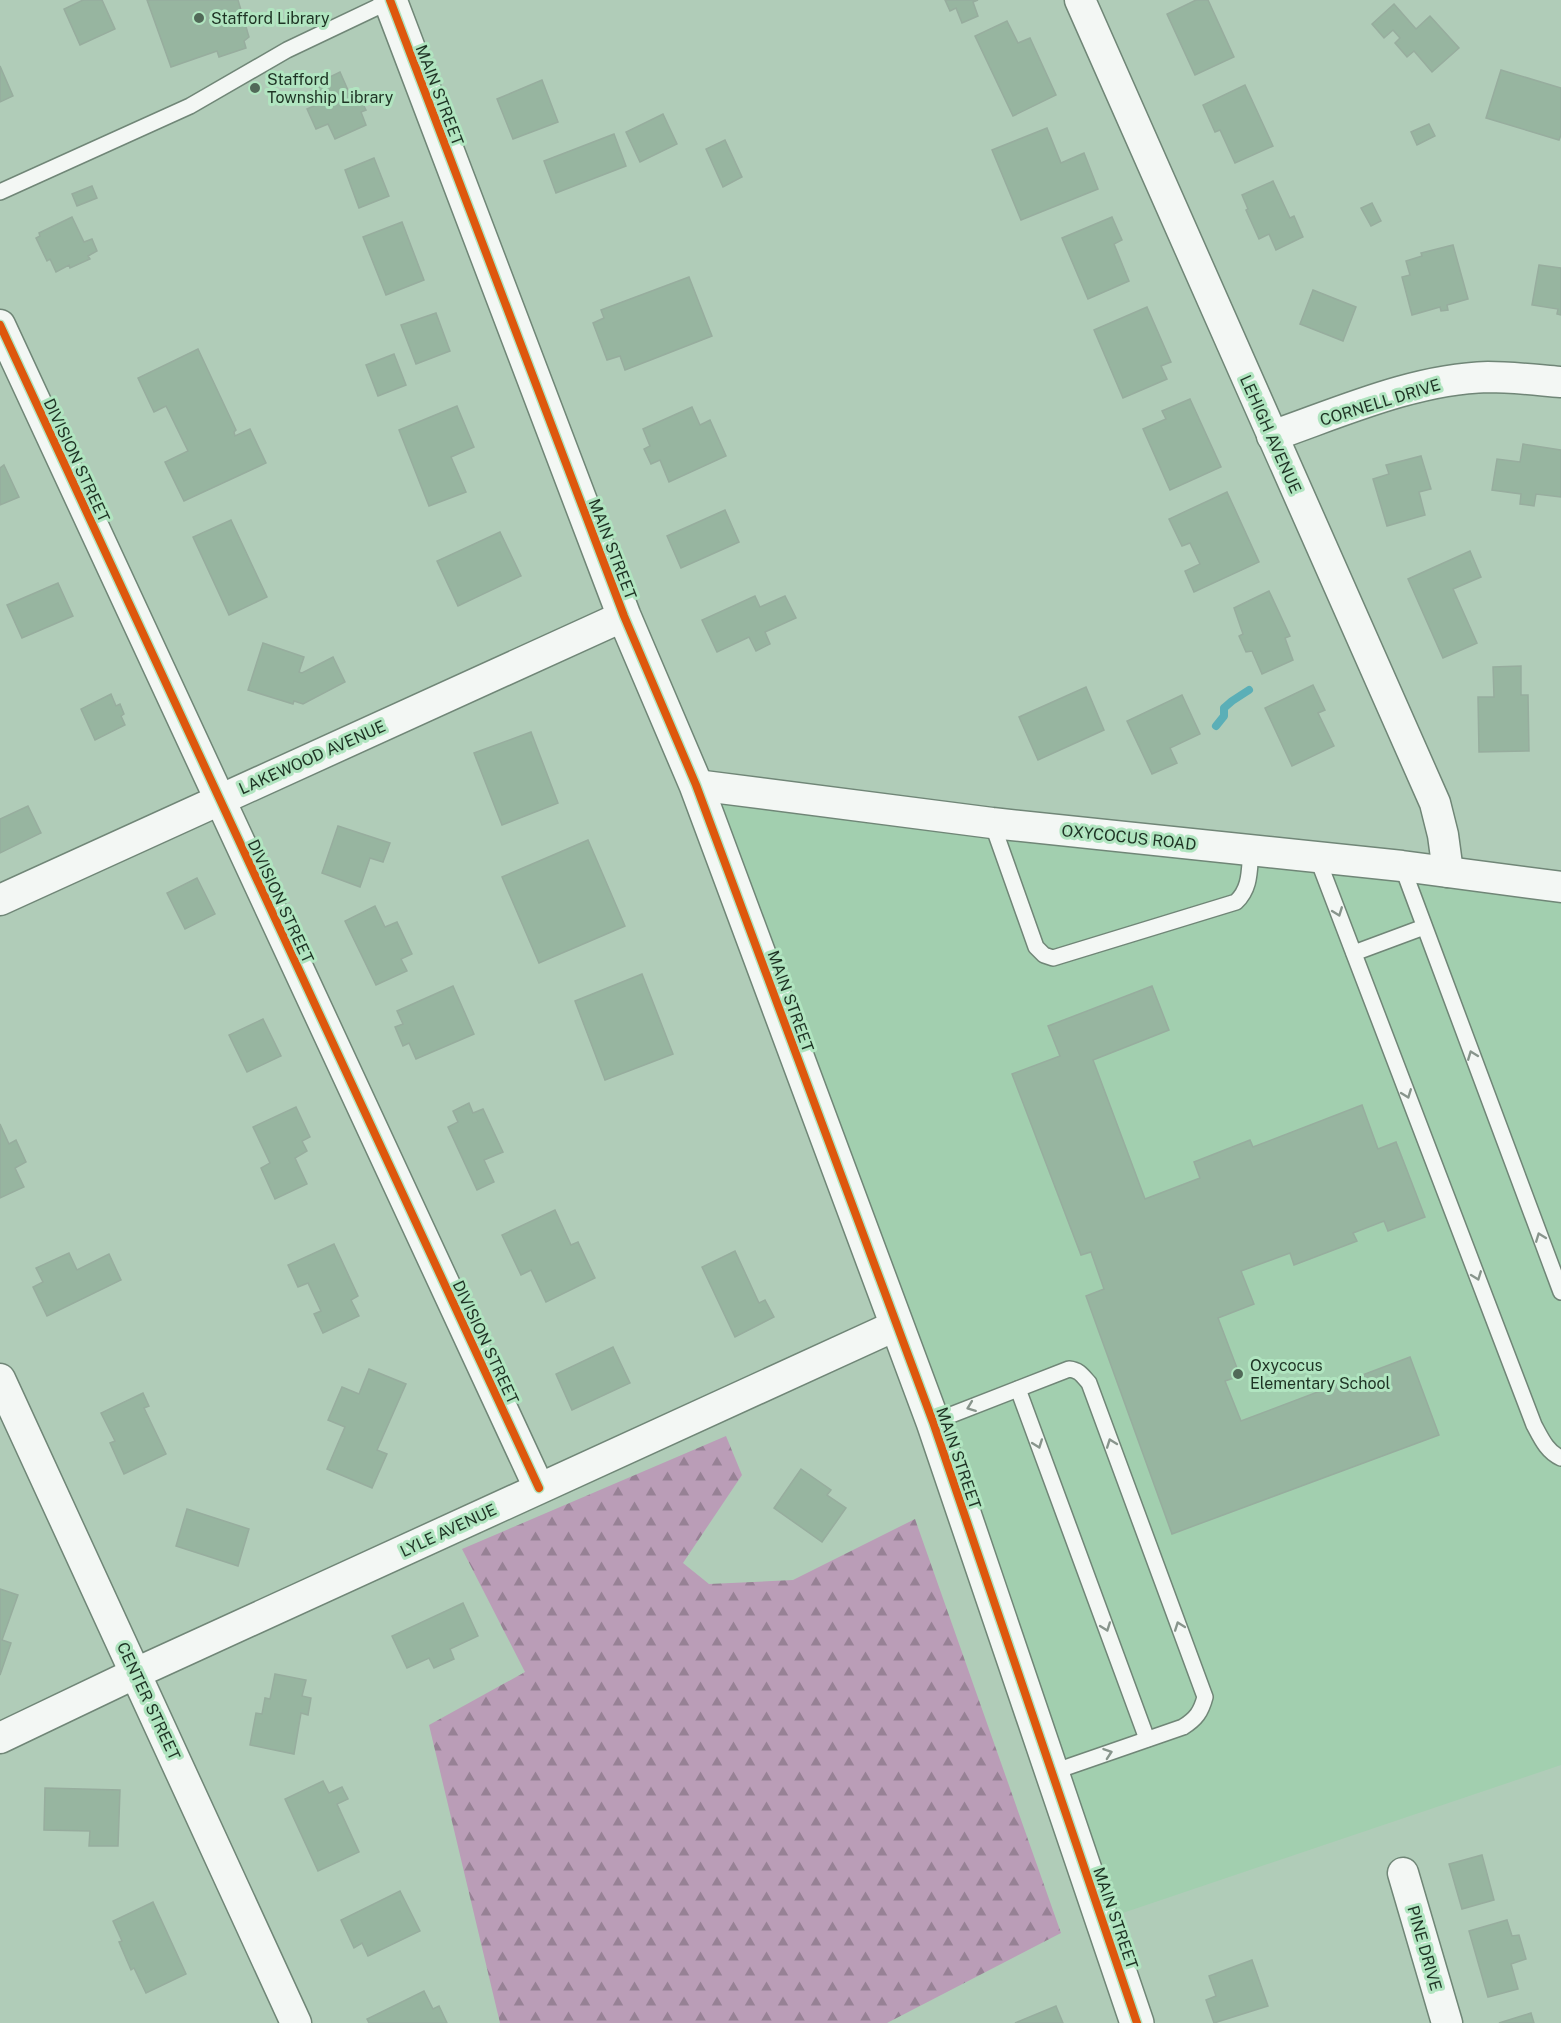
<svg xmlns="http://www.w3.org/2000/svg" width="1561" height="2023" font-family="'Public Sans',sans-serif">
	<style>
		.built { fill: #a2cfaf }
		.forest { fill: url(#forest-firs) }
		.lines { fill: none; stroke-linecap: round; stroke-linejoin: round }
		.stream { stroke: #5bafb7; stroke-width: 8 }
		.building { fill: #97b5a0; stroke: #97ad9e; stroke-width: 1.5 }
		.service-casing { stroke: #708677; stroke-width: 18 }
		.minor-casing { stroke: #708677; stroke-width: 33 }
		.trunk-casing { stroke: #708677; stroke-width: 36 }
		.service { stroke: #f3f7f4; stroke-width: 15 }
		.minor { stroke: #f3f7f4; stroke-width: 30 }
		.trunk { stroke: #f3f7f4; stroke-width: 33 }
		.cycleway-casing { stroke: #b1e5c0; stroke-width: 11 }
		.cycleway { stroke: #de570d; stroke-width: 8 }
		.oneway { stroke: #88958c }
		.poi-dot { fill: #516958; stroke: #b1e5c0; stroke-width: 2 }
		.labels { text-anchor: middle; stroke-width: 6; stroke-linejoin: round; paint-order: stroke }
		.poi-label { font-size: 16px; fill: #1e3324; stroke: #b1e5c0; text-anchor: start }
		.street-label { font-size: 16px; fill: #1e3324; stroke: #b1e5c0 }
	</style>
	<defs>
		<pattern id="forest-firs" width="22" height="20" patternUnits="userSpaceOnUse" patternTransform="scale(1.5)"><rect width="22" height="20" fill="#ba9db7"/><path d="M5 1l3.5 6h-7zM16 11l3.5 6h-7z" fill="#978195"/></pattern>
	</defs>
	<rect width="100%" height="100%" fill="#b0ccb8"/>
	<polygon class="built" points="696,785 1561,887 1561,1765 1102,1920"/>
	<polygon class="forest" points="726,1436 742,1475 683,1563 709,1584 793,1580 915,1519 1061,1933 887,2023 500,2023 429,1725 525,1672 462,1549"/>
	<g class="lines">
		<polyline class="stream" points="1216,726 1224,716 1224,708 1232,701 1249,690"/>
	</g>
	<g class="building">
		<polygon points="83,0 102,0 115,29 80,45 64,9"/>
		<polygon points="147,0 238,0 249,37 244,41 246,48 219,57 217,51 171,67"/>
		<polygon points="945,0 978,0 973,2 978,16 962,23 956,8 950,11"/>
		<polygon points="1196,0 1208,0 1234,57 1195,75 1167,14"/>
		<polygon points="1394,4 1416,29 1430,16 1459,48 1432,72 1414,51 1407,57 1395,43 1400,38 1393,30 1384,38 1372,24"/>
		<polygon points="1007,21 1018,43 1030,38 1056,95 1013,116 975,36"/>
		<polygon points="0,66 13,96 0,102"/>
		<polygon points="1501,70 1561,88 1561,135 1559,140 1486,118"/>
		<polygon points="340,72 351,97 358,94 366,110 361,112 366,125 335,139 328,124 316,129 307,109 321,103 313,85"/>
		<polygon points="542,80 558,122 513,139 497,99"/>
		<polygon points="1245,85 1273,146 1235,163 1220,130 1215,132 1203,105"/>
		<polygon points="663,114 677,144 640,162 626,132"/>
		<polygon points="1429,124 1435,136 1417,145 1411,132"/>
		<polygon points="1047,128 1061,163 1084,153 1098,189 1021,220 992,150"/>
		<polygon points="614,134 626,166 556,193 544,161"/>
		<polygon points="725,140 742,177 723,187 706,149"/>
		<polygon points="374,158 389,196 359,208 345,170"/>
		<polygon points="1273,181 1290,218 1294,216 1303,237 1276,250 1269,234 1259,239 1246,210 1248,209 1242,195"/>
		<polygon points="92,186 97,198 77,206 72,194"/>
		<polygon points="1372,203 1381,221 1371,226 1361,208"/>
		<polygon points="72,217 84,242 92,239 97,251 88,256 90,259 70,268 69,265 56,272 50,259 47,261 36,238 40,236 39,233"/>
		<polygon points="1112,217 1122,240 1114,244 1129,281 1088,299 1062,238"/>
		<polygon points="402,222 424,280 386,295 363,237"/>
		<polygon points="1453,245 1468,299 1447,305 1448,310 1441,311 1440,307 1412,315 1402,277 1410,275 1406,261 1422,256 1421,253"/>
		<polygon points="1539,265 1561,268 1561,315 1557,314 1558,309 1532,305"/>
		<polygon points="689,277 712,336 625,370 620,356 607,360 593,323 604,318 601,310"/>
		<polygon points="1313,290 1356,307 1343,341 1300,324"/>
		<polygon points="1147,307 1171,362 1161,366 1167,379 1123,398 1094,330"/>
		<polygon points="436,313 450,351 416,364 401,325"/>
		<polygon points="198,349 236,430 234,432 235,436 250,429 266,463 184,501 165,462 188,451 166,406 154,412 138,378"/>
		<polygon points="394,354 406,385 378,396 366,365"/>
		<polygon points="1190,399 1221,467 1170,490 1143,429 1166,419 1162,411"/>
		<polygon points="457,406 474,447 451,457 466,492 429,506 399,430"/>
		<polygon points="692,407 700,425 710,420 726,456 669,482 660,460 651,464 644,449 650,446 643,429"/>
		<polygon points="1523,444 1561,450 1561,497 1536,494 1534,506 1520,504 1521,494 1492,490 1497,459 1520,462"/>
		<polygon points="1421,456 1431,489 1419,492 1425,515 1387,526 1373,479 1389,474 1386,465"/>
		<polygon points="4,465 19,497 0,505 0,468"/>
		<polygon points="1227,492 1259,562 1194,592 1185,571 1200,564 1190,543 1182,546 1169,519"/>
		<polygon points="725,510 739,542 681,568 667,536"/>
		<polygon points="231,520 267,597 229,615 193,537"/>
		<polygon points="500,532 521,576 458,606 437,561"/>
		<polygon points="1470,551 1481,577 1453,589 1477,643 1443,658 1408,579"/>
		<polygon points="58,583 73,616 22,638 7,605"/>
		<polygon points="1269,591 1290,636 1285,638 1293,660 1262,674 1252,651 1246,652 1239,636 1243,634 1234,608"/>
		<polygon points="755,596 760,607 785,596 796,618 765,632 770,644 756,651 749,637 717,652 702,620"/>
		<polygon points="263,643 304,657 299,672 302,673 333,657 345,682 303,704 294,701 293,704 248,690"/>
		<polygon points="1521,666 1521,695 1528,695 1529,751 1479,752 1478,697 1494,697 1493,667"/>
		<polygon points="1313,685 1325,710 1318,713 1334,746 1292,766 1265,708"/>
		<polygon points="1086,687 1104,730 1038,760 1019,717"/>
		<polygon points="111,694 116,706 120,704 124,714 121,716 125,725 95,740 81,709"/>
		<polygon points="1182,695 1200,734 1170,748 1177,763 1152,774 1127,721"/>
		<polygon points="531,732 558,803 502,825 474,753"/>
		<polygon points="28,806 41,833 0,853 0,819"/>
		<polygon points="338,826 390,843 383,862 370,858 360,887 322,873"/>
		<polygon points="588,840 625,926 539,963 502,877"/>
		<polygon points="197,878 215,914 185,929 167,893"/>
		<polygon points="375,906 385,927 397,922 412,954 401,959 407,971 376,985 345,921"/>
		<polygon points="642,974 673,1054 605,1080 575,1001"/>
		<polygon points="453,986 474,1034 416,1059 409,1043 403,1046 395,1027 403,1024 397,1011"/>
		<polygon points="1152,986 1169,1030 1093,1060 1145,1199 1200,1178 1194,1162 1250,1140 1253,1147 1362,1105 1378,1149 1396,1142 1425,1217 1388,1231 1384,1221 1353,1233 1357,1241 1294,1265 1290,1253 1241,1271 1254,1304 1218,1318 1240,1376 1225,1381 1241,1421 1410,1357 1439,1435 1172,1534 1086,1296 1104,1289 1091,1252 1081,1255 1012,1074 1060,1056 1048,1026"/>
		<polygon points="263,1019 281,1056 247,1072 229,1035"/>
		<polygon points="469,1103 473,1113 483,1109 503,1152 484,1160 494,1182 477,1190 448,1127 458,1122 453,1111"/>
		<polygon points="296,1107 310,1137 302,1141 307,1151 295,1158 307,1184 275,1199 261,1168 270,1163 253,1127"/>
		<polygon points="0,1124 9,1144 16,1140 26,1162 15,1168 24,1187 0,1198"/>
		<polygon points="555,1210 571,1245 578,1242 595,1278 546,1302 531,1270 521,1275 502,1235"/>
		<polygon points="334,1244 358,1296 351,1300 359,1316 323,1333 314,1314 321,1311 308,1283 298,1287 288,1265"/>
		<polygon points="735,1251 759,1303 765,1300 774,1317 735,1337 702,1267"/>
		<polygon points="69,1253 77,1270 109,1254 121,1280 47,1316 33,1287 43,1282 36,1268"/>
		<polygon points="613,1347 630,1383 572,1410 556,1374"/>
		<polygon points="369,1369 406,1384 377,1450 387,1454 372,1488 327,1469 345,1427 328,1420 342,1387 359,1394"/>
		<polygon points="143,1393 149,1406 144,1408 166,1454 124,1474 110,1443 115,1441 101,1413"/>
		<polygon points="801,1469 831,1490 827,1495 846,1508 822,1542 774,1508"/>
		<polygon points="187,1509 249,1529 238,1566 176,1546"/>
		<polygon points="0,1589 18,1595 2,1640 11,1643 0,1675"/>
		<polygon points="463,1603 478,1636 450,1649 454,1659 434,1668 429,1658 407,1668 392,1636"/>
		<polygon points="275,1674 306,1680 302,1696 311,1698 308,1715 301,1713 294,1754 250,1745 256,1713 262,1714 265,1698 270,1699"/>
		<polygon points="323,1781 329,1793 342,1787 348,1799 337,1804 359,1852 318,1871 285,1799"/>
		<polygon points="45,1788 120,1790 118,1846 89,1846 90,1831 44,1830"/>
		<polygon points="1482,1855 1494,1900 1462,1909 1449,1864"/>
		<polygon points="400,1891 420,1931 368,1956 362,1943 354,1948 341,1920"/>
		<polygon points="153,1902 186,1974 146,1993 134,1968 131,1970 119,1942 122,1941 113,1921"/>
		<polygon points="1507,1920 1512,1936 1519,1935 1526,1959 1511,1964 1518,1989 1488,1997 1469,1931"/>
		<polygon points="1252,1960 1268,2006 1214,2023 1206,2000 1216,1996 1209,1976"/>
		<polygon points="424,1991 433,2009 439,2006 447,2023 369,2023 367,2019"/>
		<polygon points="1056,2006 1063,2023 1015,2023"/>
		<polygon points="1531,2013 1534,2023 1499,2023"/>
	</g>
	<g class="lines">
		<defs>
			<g id="service">
				<polyline points="0,192 190,106 287,50 390,1"/>
				<path d="M992,823l44,124 8,8 9,3 183,-56c15,-14 13,-32 15,-52"/>
				<path d="M1317,857l217,568c7,13 13,27 27,33"/>
				<polyline points="1402,866 1561,1292"/>
				<polyline points="1354,953 1424,927"/>
				<polyline points="1018,1389 1147,1739"/>
				<path d="M933,1422l136,-53c10,1 13,6 20,14l116,314c-4,15 -9,22 -22,30l-130,45"/>
			</g>
			<g id="minor">
				<polyline points="1080,0 1435,803 1443,835 1448,872"/>
				<polyline points="0,325 539,1488"/>
				<path d="M1272,436c69,-24 142,-57 216,-59 24,0 49,3 73,5"/>
				<polyline points="696,785 992,823 1402,866 1561,887"/>
				<polyline points="0,900 624,616"/>
				<polyline points="0,1379 296,2023"/>
				<polyline points="0,1738 136,1673 897,1325"/>
				<polyline points="1403,1873 1447,2023"/>
			</g>
			<polyline id="trunk" points="390,0 624,616 696,785 933,1422 1137,2023"/>
		</defs>
		<use href="#service" class="service-casing"/>
		<use href="#minor" class="minor-casing"/>
		<use href="#trunk" class="trunk-casing"/>
		<use href="#service" class="service"/>
		<use href="#minor" class="minor"/>
		<use href="#trunk" class="trunk"/>
		<defs>
			<g id="cycleway">
				<polyline points="390,0 624,616 696,785 933,1422 1137,2023"/>
				<polyline points="0,325 539,1488"/>
			</g>
		</defs>
		<use href="#cycleway" class="cycleway-casing"/>
		<use href="#cycleway" class="cycleway"/>
	</g>
	<defs><path id="oneway-chevron" d="M-2-3.5L2.5 0L-2 3.5" fill="none" stroke-width="1.6" stroke-linecap="round" stroke-linejoin="round" transform="scale(1.5)"/></defs>
	<g class="oneway">
		<use href="#oneway-chevron" transform="translate(1338 912) rotate(69)"/>
		<use href="#oneway-chevron" transform="translate(1472 1055) rotate(-111)"/>
		<use href="#oneway-chevron" transform="translate(1407 1094) rotate(69)"/>
		<use href="#oneway-chevron" transform="translate(1540 1237) rotate(-111)"/>
		<use href="#oneway-chevron" transform="translate(1477 1276) rotate(69)"/>
		<use href="#oneway-chevron" transform="translate(971 1407) rotate(159)"/>
		<use href="#oneway-chevron" transform="translate(1111 1443) rotate(-110)"/>
		<use href="#oneway-chevron" transform="translate(1038 1444) rotate(70)"/>
		<use href="#oneway-chevron" transform="translate(1179 1626) rotate(-110)"/>
		<use href="#oneway-chevron" transform="translate(1106 1627) rotate(70)"/>
		<use href="#oneway-chevron" transform="translate(1108 1753) rotate(-19)"/>
	</g>
	<g class="poi-dot">
		<circle cx="199" cy="18" r="6"/>
		<circle cx="255" cy="88" r="6"/>
		<circle cx="1238" cy="1374" r="6"/>
	</g>
	<g class="labels">
		<g class="poi-label">
			<text x="211" y="24">Stafford Library</text>
			<text x="267" y="85">Stafford<tspan x="267" dy="18">Township Library</tspan></text>
			<text x="1250" y="1371">Oxycocus<tspan x="1250" dy="18">Elementary School</tspan></text>
		</g>
		<g class="street-label">
			<text transform="translate(440 95) rotate(69)" y="6">MAIN STREET</text>
			<text transform="translate(1380 402) rotate(-17)" y="6">CORNELL DRIVE</text>
			<text transform="translate(1271 434) rotate(66)" y="6">LEHIGH AVENUE</text>
			<text transform="translate(77 460) rotate(65)" y="6">DIVISION STREET</text>
			<text transform="translate(613 549) rotate(69)" y="6">MAIN STREET</text>
			<text transform="translate(312 757) rotate(-24)" y="6">LAKEWOOD AVENUE</text>
			<text transform="translate(1129 837) rotate(6)" y="6">OXYCOCUS ROAD</text>
			<text transform="translate(281 901) rotate(65)" y="6">DIVISION STREET</text>
			<text transform="translate(791 1001) rotate(70)" y="6">MAIN STREET</text>
			<text transform="translate(486 1342) rotate(65)" y="6">DIVISION STREET</text>
			<text transform="translate(959 1458) rotate(71)" y="6">MAIN STREET</text>
			<text transform="translate(448 1530) rotate(-25)" y="6">LYLE AVENUE</text>
			<text transform="translate(149 1701) rotate(65)" y="6">CENTER STREET</text>
			<text transform="translate(1116 1918) rotate(71)" y="6">MAIN STREET</text>
			<text transform="translate(1425 1948) rotate(74)" y="6">PINE DRIVE</text>
		</g>
	</g>
</svg>
